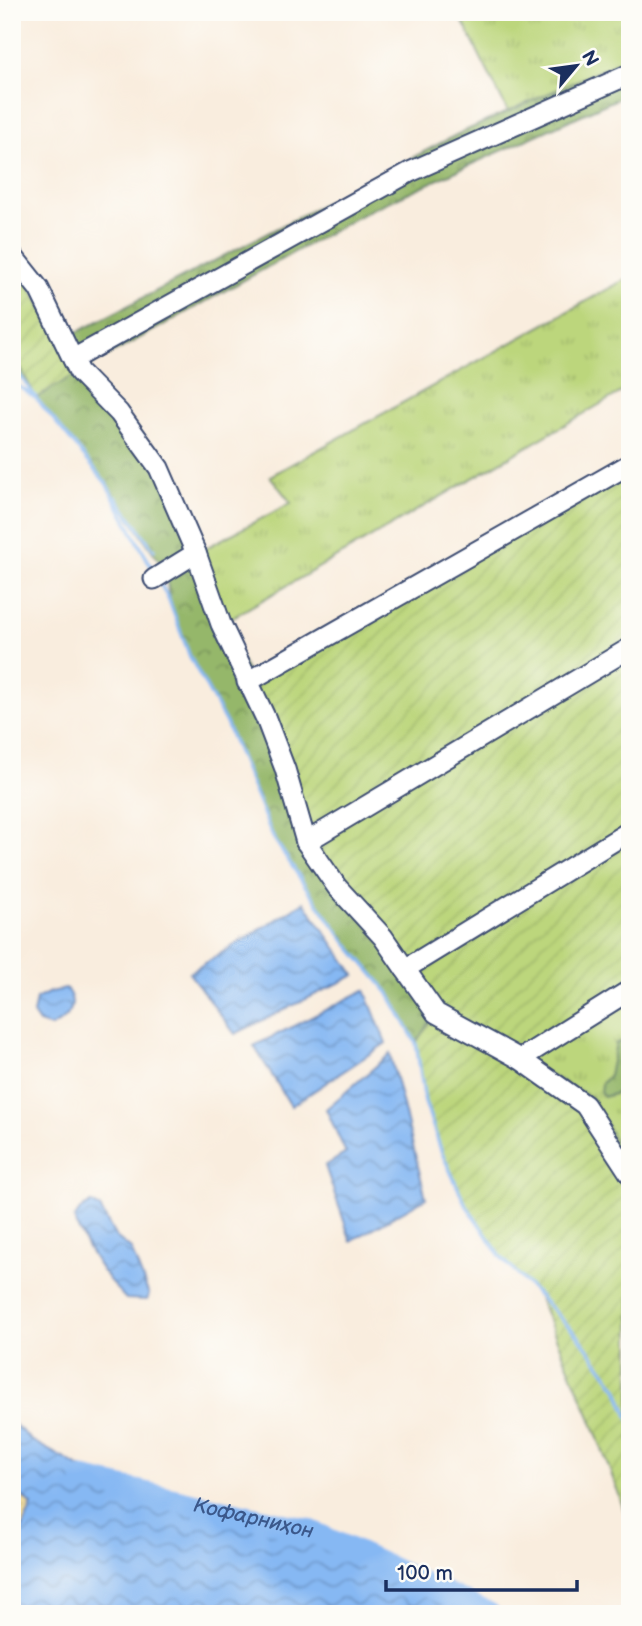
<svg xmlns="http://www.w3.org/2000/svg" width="642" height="1626" font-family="'Balsamiq Sans',sans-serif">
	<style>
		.grass { fill: url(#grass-tufts); stroke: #6c826c; stroke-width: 2 }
		.forest { fill: url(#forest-crowns); stroke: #587364; stroke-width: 2 }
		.sand { fill: url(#sand-dots); stroke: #84847e; stroke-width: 2 }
		.garden { fill: url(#garden-furrows); stroke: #6c826c; stroke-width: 2 }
		.water { fill: url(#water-waves); stroke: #5074a8; stroke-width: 2 }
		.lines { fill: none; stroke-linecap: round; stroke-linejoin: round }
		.stream { stroke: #86b8f3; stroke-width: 3.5 }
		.river { stroke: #86b8f3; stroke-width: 23 }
		.minor-casing { stroke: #3c4c71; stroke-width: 23 }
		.minor { stroke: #fff; stroke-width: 19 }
		.labels { text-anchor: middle; stroke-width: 5; stroke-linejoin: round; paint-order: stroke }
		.water-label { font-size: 21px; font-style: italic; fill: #3b588b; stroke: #fdfcf7 }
	</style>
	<defs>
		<pattern id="grass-tufts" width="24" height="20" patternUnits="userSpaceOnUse" patternTransform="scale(1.75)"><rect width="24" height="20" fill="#bcd67b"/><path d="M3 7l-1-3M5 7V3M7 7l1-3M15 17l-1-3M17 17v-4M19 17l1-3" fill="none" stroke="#a1b86d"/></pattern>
		<pattern id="forest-crowns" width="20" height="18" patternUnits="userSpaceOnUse" patternTransform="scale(1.75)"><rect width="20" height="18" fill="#95b76b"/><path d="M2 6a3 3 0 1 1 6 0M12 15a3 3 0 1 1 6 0" fill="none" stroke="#79955b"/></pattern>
		<pattern id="sand-dots" width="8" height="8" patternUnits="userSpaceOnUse" patternTransform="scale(1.75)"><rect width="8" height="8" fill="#eeda9e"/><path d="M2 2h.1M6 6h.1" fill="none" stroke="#ccbb8a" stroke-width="1.8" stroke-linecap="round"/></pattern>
		<pattern id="garden-furrows" width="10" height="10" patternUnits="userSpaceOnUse" patternTransform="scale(1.75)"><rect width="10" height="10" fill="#bcd67b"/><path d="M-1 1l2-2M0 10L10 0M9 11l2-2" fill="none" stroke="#a1b86d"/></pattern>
		<pattern id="water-waves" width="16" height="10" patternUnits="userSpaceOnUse" patternTransform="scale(1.75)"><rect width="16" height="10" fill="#86b8f3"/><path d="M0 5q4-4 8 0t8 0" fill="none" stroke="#6d96c8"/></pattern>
	</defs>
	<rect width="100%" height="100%" fill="#fdfcf7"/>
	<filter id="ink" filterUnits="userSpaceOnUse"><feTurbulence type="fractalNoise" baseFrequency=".0143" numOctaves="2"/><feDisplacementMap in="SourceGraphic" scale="14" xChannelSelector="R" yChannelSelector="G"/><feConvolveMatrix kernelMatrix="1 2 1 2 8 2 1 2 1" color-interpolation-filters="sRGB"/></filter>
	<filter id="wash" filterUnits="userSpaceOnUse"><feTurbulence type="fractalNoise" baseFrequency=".00686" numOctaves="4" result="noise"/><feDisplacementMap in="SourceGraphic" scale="28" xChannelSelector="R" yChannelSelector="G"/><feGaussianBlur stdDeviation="1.57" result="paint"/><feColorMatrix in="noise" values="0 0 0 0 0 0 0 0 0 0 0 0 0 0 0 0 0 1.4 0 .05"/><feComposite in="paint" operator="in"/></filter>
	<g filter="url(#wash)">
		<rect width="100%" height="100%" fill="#f9edde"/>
		<g class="grass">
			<polygon points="458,12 630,12 630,57 508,112"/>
			<polygon points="630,277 630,387 221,624 196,553 291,503 270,476"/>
			<polygon points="630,990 630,1168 520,1059"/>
		</g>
		<g class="forest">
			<polygon points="630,57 630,93 372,209 79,372 159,468 221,624 436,1013 416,1043 388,992 345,941 306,887 273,837 226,723 190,657 169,600 166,571 106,483 36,398 12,365 12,351 37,398 64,339 458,134"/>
			<polygon points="621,1042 630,1046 630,1089 604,1097 600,1093 601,1084 609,1075 616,1043"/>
		</g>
		<polygon class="sand" points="12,1487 32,1505 22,1530 12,1531"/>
		<g class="garden">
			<polygon points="12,255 79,372 36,398 12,351"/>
			<polygon points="630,464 630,990 520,1059 591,1097 630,1168 630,1529 618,1492 590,1417 538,1295 501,1257 465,1203 442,1153 425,1102 416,1043 435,1013 337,887 247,682"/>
		</g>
		<g class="water">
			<polygon points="304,902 355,975 235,1034 189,973"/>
			<path d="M66,989c14,17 1,30 -15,38l-12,-4 -6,-9 3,-15 14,-7z"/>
			<polygon points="365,990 386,1043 291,1106 254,1046"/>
			<polygon points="390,1054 426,1198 351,1241 325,1166 346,1153 326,1109"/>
			<path d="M92,1203l8,5 15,28 16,13 18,46 -2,5 -21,-1c-22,-22 -40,-51 -52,-80l7,-10z"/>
			<polygon points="12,1422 31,1440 119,1489 251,1522 380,1561 475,1614 19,1614 12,1612 12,1531 22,1530 32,1505 12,1487"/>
		</g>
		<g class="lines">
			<g class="stream">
				<polyline points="12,365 35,396"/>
				<polyline points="12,382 36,398 106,483 153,570"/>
				<polyline points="116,497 154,550"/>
				<polyline points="160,583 169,600 190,657 226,723 273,837 306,887 345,941 388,992 416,1043 425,1102 442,1153 465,1203 501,1257 580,1338 617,1388 630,1421"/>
			</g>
			<path class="river" id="s1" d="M83,1479l225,51 181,84"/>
		</g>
	</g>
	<g filter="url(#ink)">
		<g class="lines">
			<defs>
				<g id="minor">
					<polyline points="12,255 39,289 79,372 119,413 159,468 196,553 221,624 266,719 285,769 306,842 630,648"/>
					<polyline points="73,359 410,172 630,74"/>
					<polyline points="154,579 196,553"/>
					<polyline points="247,682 630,464"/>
					<polyline points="630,831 405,969 436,1013 520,1059 585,1105 630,1174"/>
					<polyline points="306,842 337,887 383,937 405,969"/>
					<polyline points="520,1059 630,990"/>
				</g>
			</defs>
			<use href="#minor" class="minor-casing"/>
			<use href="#minor" class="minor"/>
		</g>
	</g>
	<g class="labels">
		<g class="water-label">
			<text dy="7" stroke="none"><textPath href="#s1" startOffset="175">Кофарниҳон</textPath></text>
		</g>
	</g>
	<rect width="642" height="1626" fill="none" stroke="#fdfcf7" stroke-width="42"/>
	<g transform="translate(576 66) rotate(61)" stroke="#fdfcf7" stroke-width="5" paint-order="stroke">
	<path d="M0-5L12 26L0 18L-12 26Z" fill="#1b2f5e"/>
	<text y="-10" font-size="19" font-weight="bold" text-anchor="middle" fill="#1b2f5e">N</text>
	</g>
	<path d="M386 1580v10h191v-10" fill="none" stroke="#1b2f5e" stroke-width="3.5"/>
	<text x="397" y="1580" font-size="21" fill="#1b2f5e" stroke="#fdfcf7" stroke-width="5" paint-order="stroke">100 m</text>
</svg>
